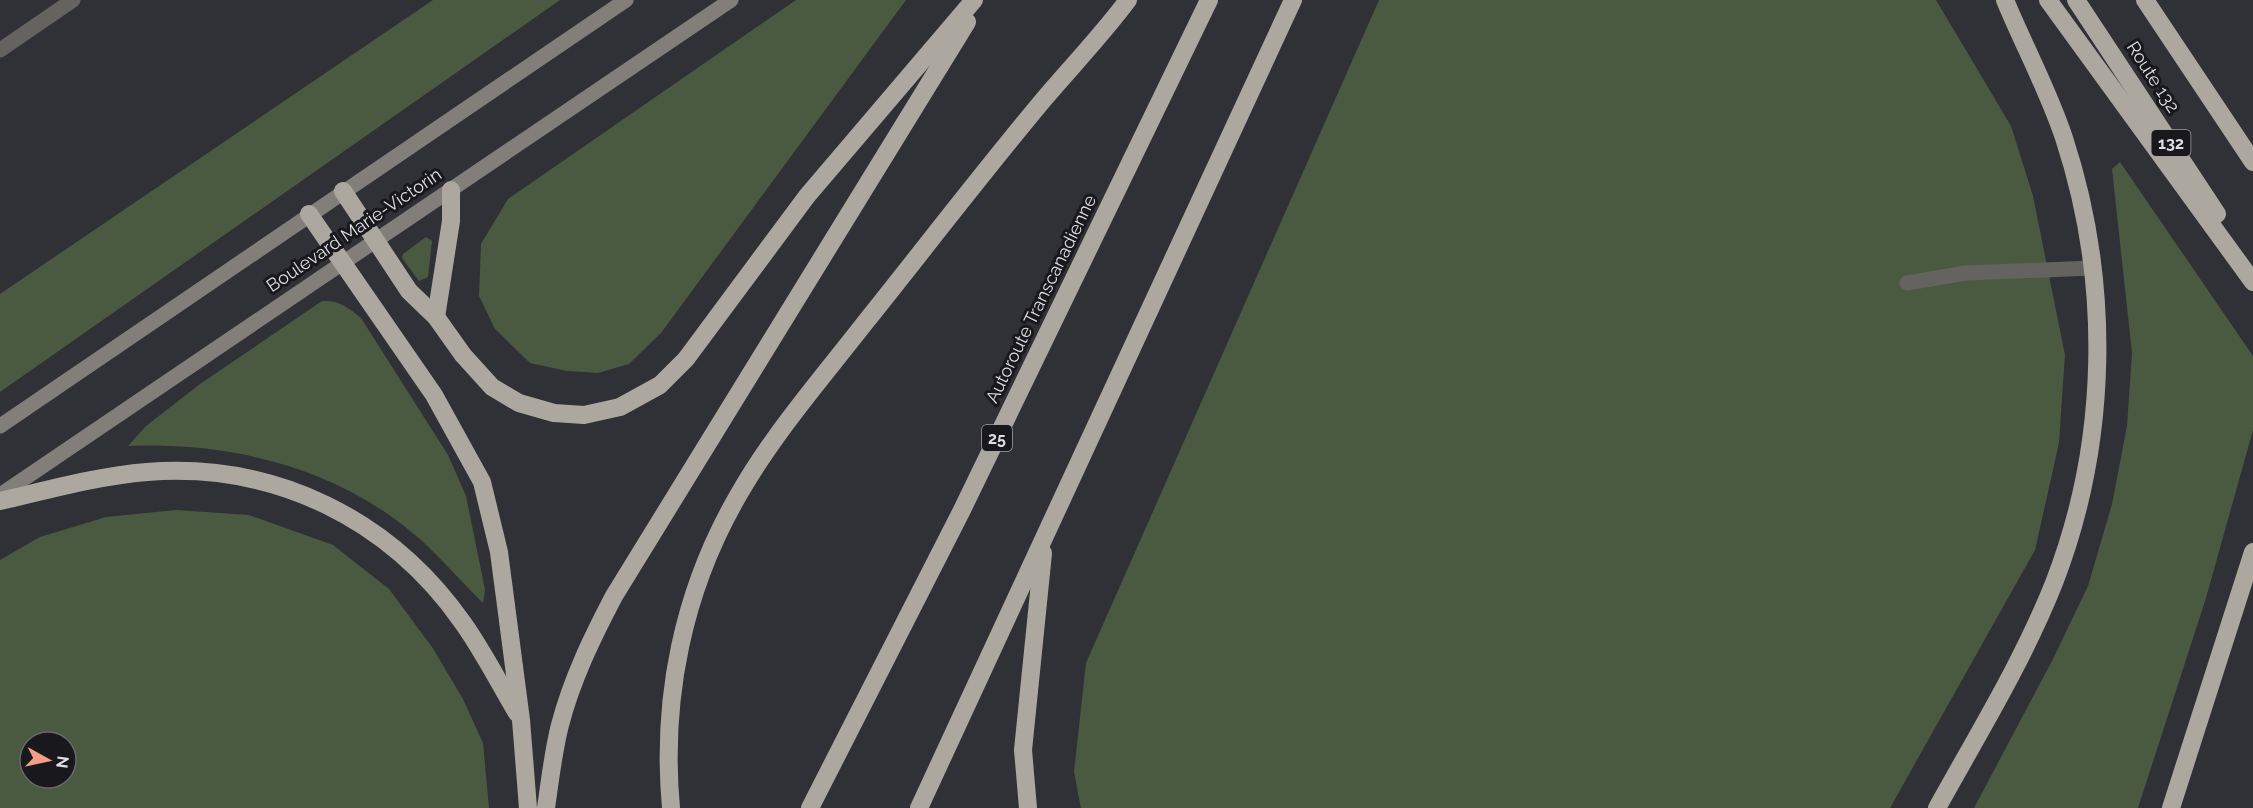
<svg xmlns="http://www.w3.org/2000/svg" width="2253" height="808" font-family="Raleway,sans-serif">
	<style>
		.green { fill: #4a5a41; fill-rule: evenodd }
		.lines { fill: none; stroke-linecap: round; stroke-linejoin: round }
		.lane { stroke: #656360; stroke-width: 15 }
		.street { stroke: #656360; stroke-width: 15 }
		.secondary { stroke: #827f7a; stroke-width: 15 }
		.highway { stroke: #ada89f; stroke-width: 18 }
		.labels { text-anchor: middle; stroke-width: 6; stroke-linejoin: round; paint-order: stroke }
		.shield { fill: #19181c; stroke: #a3a3a7; stroke-width: 1.5 }
		.shield-label { font-size: 16px; font-weight: bold; fill: #dedee3 }
		.street-label { font-size: 18px; fill: #dedee3; stroke: #19181c }
	</style>
	<rect width="100%" height="100%" fill="#303037"/>
	<g class="green">
		<polygon points="433,0 560,0 0,392 0,294"/>
		<polygon points="796,0 906,0 661,333 629,364 598,373 567,371 530,363 495,329 479,296 481,244 508,199"/>
		<polygon points="1379,0 1936,0 2011,126 2033,196 2065,355 2059,443 2035,550 1890,808 1081,808 1074,772 1086,663"/>
		<polygon points="2120,162 2253,356 2253,430 2206,598 2138,808 1974,808 2053,659 2088,586 2112,504 2127,426 2132,353 2112,169"/>
		<polygon points="426,237 432,241 428,277 419,281 402,258 403,254"/>
		<path d="M322,301c17,-1 26,6 39,17l87,137 18,41 19,94 -2,13c-23,-22 -43,-47 -68,-68 -80,-68 -183,-93 -287,-89l18,-20 54,-42z"/>
		<path d="M176,510l73,5 84,30 56,44 43,58 31,52 20,44 6,65h-489v-248l40,-23 66,-20zM30,742h36v36h-36z"/>
	</g>
	<g class="lines">
		<polyline class="lane" points="1907,283 1966,273 2092,268"/>
		<polyline class="street" points="0,50 73,0"/>
		<g class="secondary">
			<polyline points="0,426 626,0"/>
			<polyline points="0,495 731,0"/>
		</g>
		<g class="highway">
			<polyline points="2048,0 2253,282"/>
			<polyline points="2076,0 2217,214"/>
			<polyline points="2145,0 2253,162"/>
			<polyline points="343,191 409,291 436,317 463,355 492,387 519,403 554,413 584,415 620,407 660,385 686,359 807,196 974,0"/>
			<polyline points="309,214 434,395 482,482 499,552 521,720 528,808"/>
			<polyline points="436,317 451,221 451,190"/>
			<path d="M0,501c48,-11 98,-25 147,-29 128,-10 243,47 316,151 20,28 36,60 54,90"/>
			<path d="M546,808c4,-27 7,-56 14,-83 12,-46 32,-87 54,-129l353,-574"/>
			<path d="M671,808c-10,-110 12,-218 68,-314 35,-61 82,-115 125,-170 60,-75 119,-152 180,-225 28,-33 58,-64 84,-99"/>
			<polyline points="810,808 961,512 1209,0"/>
			<polyline points="919,808 1293,0"/>
			<polyline points="1028,808 1023,750 1043,553"/>
			<path d="M1937,808c41,-74 86,-147 117,-225 55,-142 57,-302 10,-445 -16,-48 -40,-92 -59,-138"/>
			<polyline points="2171,808 2253,552"/>
		</g>
	</g>
	<g class="labels">
		<g class="shield">
			<rect x="2151.5" y="130" width="39" height="26" rx="4.5"/>
			<rect x="982" y="425" width="30" height="26" rx="4.5"/>
		</g>
		<g class="shield-label">
			<text x="2171" y="149">132</text>
			<text x="997" y="444">25</text>
		</g>
		<g class="street-label">
			<text transform="translate(2153 77) rotate(57)" y="6">Route 132</text>
			<text transform="translate(354 230) rotate(-34)" y="6">Boulevard Marie-Victorin</text>
			<text transform="translate(1041 299) rotate(-64)" y="6">Autoroute Transcanadienne</text>
		</g>
	</g>
	<g transform="translate(48 760) rotate(98)"><circle r="28" fill="#19181c" stroke="#68676c" stroke-width="1.5"/>
	<path d="M0-4.5L10 22L0 15L-10 22Z" fill="#f49e89"/>
	<text y="-9" font-size="16" font-weight="bold" text-anchor="middle" fill="#dedee3">N</text>
	</g>
</svg>
